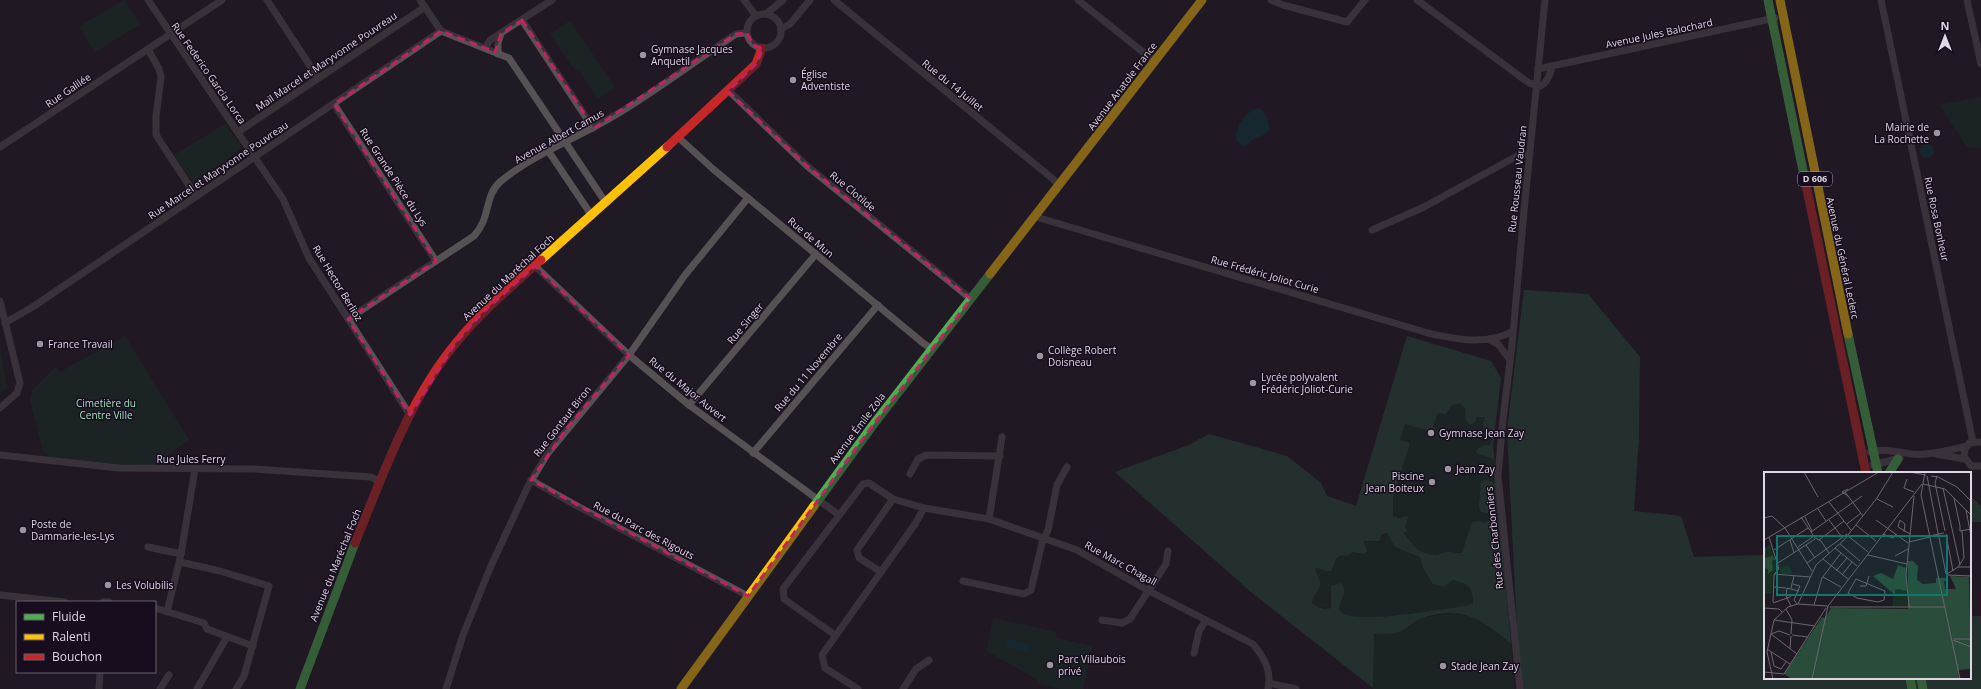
<svg xmlns="http://www.w3.org/2000/svg" width="1981" height="689" font-family="'Open Sans',sans-serif">
	<style>
		.green { fill: #183024 }
		.forest { fill: #294d3a; fill-rule: evenodd }
		.water { fill: #0c383d }
		.lines { fill: none; stroke-linecap: round; stroke-linejoin: round }
		.street { stroke: #585154; stroke-width: 7 }
		.fast { stroke: #4caf50; stroke-width: 9 }
		.slow { stroke: #ffc107; stroke-width: 9 }
		.jam { stroke: #c62828; stroke-width: 9 }
		.marked { fill: none; stroke: #c32262; stroke-width: 3; stroke-dasharray: 8 5; stroke-linejoin: round }
		.poi-dot { fill: #9c95a0; stroke: #180d1e; stroke-width: 1.5 }
		.labels { text-anchor: middle; stroke-width: 3; stroke-linejoin: round; paint-order: stroke }
		.shield { fill: #180d1e; stroke: #a39aa8; stroke-width: 1 }
		.shield-label { font-size: 9px; font-weight: bold; fill: #dfd7e3 }
		.street-label { font-size: 10px; fill: #dfd7e3; stroke: #180d1e }
		.poi-label { font-size: 10px; fill: #dfd7e3; stroke: #180d1e; text-anchor: start }
		.park-label { font-size: 10px; fill: #9be3ba; stroke: #180d1e }
		.inset-road { fill: none; stroke: #6c6670; stroke-width: 1 }
		.view { fill: #0f766e; fill-opacity: 0.15; stroke: #0f766e; stroke-width: 2 }
		.inset-edge { fill: none; stroke: #dfd7e3; stroke-width: 2 }
	</style>
	<rect width="100%" height="100%" fill="#201a24"/>
	<g class="green">
		<polygon points="124,0 140,24 95,52 79,27"/>
		<polygon points="570,21 615,87 598,99 579,70 576,72 550,34"/>
		<polygon points="1981,97 1981,148 1967,147 1940,105"/>
		<polygon points="225,124 241,146 239,151 193,182 174,155"/>
		<polygon points="125,336 189,440 166,456 158,465 117,465 50,457 43,450 30,400 33,390 56,367 60,372"/>
		<polygon points="0,349 7,388 0,393"/>
		<path d="M1459,403l6,5 2,14 9,-3v-2h9l-2,7 2,8 -12,-2 -1,9 8,-4 11,2 1,2 -2,6 -9,1 -3,8 16,5 2,26c-8,8 -19,15 -15,27l10,2 1,4 -7,5 -7,-2 -6,2 -10,30c-6,1 -9,-2 -15,-1 -5,0 -8,4 -12,3 -19,-3 -20,-6 -31,-22l3,-3 -5,-14 -6,2 -3,-2v-19l17,-54 -10,-3 5,-17 28,4 5,-14 8,1 5,-8z"/>
		<path d="M1387,533l8,14 25,10 2,9 22,21 9,-7c16,4 20,6 20,23l-7,3c-26,3 -106,20 -126,6l-1,-6 6,-11h-15l1,13 -13,-1 -6,-4c0,-9 10,-13 8,-21 -1,-4 -3,-9 -5,-13l3,-1 8,3 15,-16 6,1 6,-4 6,3 6,-10 -3,-4 12,1z"/>
		<path d="M1445,614c35,0 42,8 66,30l4,45h-142l1,-55 26,-2 21,-14z"/>
		<polygon points="993,618 1056,632 1056,638 1092,646 1083,689 1061,689 1038,684 1036,679 987,651"/>
	</g>
	<g class="forest">
		<polygon points="1524,290 1588,294 1640,357 1639,437 1634,511 1681,516 1694,557 1765,555 1765,678 1970,678 1970,616 1981,616 1981,689 1520,689 1507,430"/>
		<path d="M1407,336l84,25 10,17 -8,67 18,199c-28,-25 -50,-39 -89,-26 -8,3 -13,9 -21,13 -7,4 -19,2 -27,3l-1,54 -122,-96 -136,-120 74,-27 20,-11 78,22 34,27 6,13 29,10zM1459,403l6,5 1,12 4,5 6,-4v-4h9l-2,7 2,8 -14,-1 -2,5 3,3 8,-4 11,2 1,2 -2,6 -9,1 -5,5 2,3 16,5 2,25 -9,-4 -6,1 -2,25 2,6 10,2 1,4 -7,5 -7,-2 -6,1 -10,31c-6,1 -10,-2 -15,-1 -5,0 -8,4 -12,3 -18,-2 -20,-7 -31,-22l3,-3 -2,-2 3,-12 -9,2 -6,-2v-19l17,-54 -10,-3 5,-16 29,8 1,-4 -2,-1 5,-14 8,1 5,-8zM1387,533l8,14 25,10 2,9 11,18 11,3 9,-7c16,4 20,6 20,23l-7,3c-19,2 -121,22 -127,3 1,-11 10,-15 2,-26l-10,3v22c-8,2 -13,0 -19,-5 0,-9 10,-13 8,-21 -1,-4 -4,-9 -5,-13l3,-1 8,3h5l5,-12 5,-4 6,1 6,-4 12,2 2,-3 -4,-10h16l3,-7z"/>
		<polygon points="1970,496 1981,506 1981,522 1970,522"/>
	</g>
	<g class="water">
		<path d="M1254,109h6c4,2 5,5 7,10 7,14 -4,16 -13,20 -3,1 -5,4 -7,6l-5,1 -6,-7c1,-14 7,-23 18,-30z"/>
		<circle cx="1927" cy="151" r="7"/>
		<polygon points="1006,639 1030,644 1028,652 1005,647"/>
	</g>
	<g class="lines">
		<g class="street">
			<polyline points="148,0 283,199 309,258 410,415"/>
			<polyline points="267,0 318,78"/>
			<polyline points="420,0 441,31 509,58 606,203"/>
			<polyline points="744,0 756,16"/>
			<polyline points="834,0 1053,179 1059,186"/>
			<polyline points="1078,0 1154,61"/>
			<polyline points="1271,0 1283,5 1347,22 1365,0"/>
			<path d="M1417,0l112,83 11,3c8,-4 10,-11 12,-20"/>
			<polyline points="1881,0 1973,442"/>
			<polyline points="1967,0 1981,64"/>
			<circle cx="764" cy="31" r="17"/>
			<polyline points="766,14 783,0"/>
			<polyline points="522,20 593,128"/>
			<polyline points="781,29 790,24 810,0"/>
			<polyline points="485,48 490,40 552,0"/>
			<polyline points="148,49 159,69 161,77 156,117 156,135 196,196"/>
			<polyline points="498,54 498,43 501,34"/>
			<polyline points="1538,69 1775,18"/>
			<polyline points="729,91 807,166 971,299"/>
			<polyline points="334,104 436,261"/>
			<polyline points="238,132 425,7"/>
			<polyline points="679,138 713,169 923,343 932,349"/>
			<polyline points="0,147 222,0"/>
			<polyline points="549,152 592,216"/>
			<path d="M1036,217l392,116c28,6 59,13 85,-2"/>
			<polyline points="1372,230 1424,207 1519,155 1530,154"/>
			<polyline points="535,266 629,355 689,405 839,515"/>
			<polyline points="0,301 20,383 17,393 0,408"/>
			<path d="M348,319l126,-83c17,-18 10,-40 26,-54 30,-26 77,-44 112,-65 43,-25 83,-56 124,-83l11,-1"/>
			<polyline points="5,323 34,306 441,31"/>
			<polyline points="1490,340 1498,344 1510,360"/>
			<polyline points="689,405 816,254"/>
			<polyline points="1981,442 1969,443 1965,449 1964,456 1971,466 1981,466"/>
			<path d="M1870,452c14,-4 27,0 41,2 18,2 38,-4 56,-8"/>
			<polyline points="753,453 878,305"/>
			<polyline points="1936,454 1965,459"/>
			<polyline points="0,455 119,468 254,469 371,477 381,482"/>
			<polyline points="1873,465 1900,458"/>
			<polyline points="910,474 918,459 926,455 1000,456"/>
			<polyline points="531,480 579,507 748,596"/>
			<polyline points="989,519 1002,437"/>
			<polyline points="148,547 181,554"/>
			<polyline points="180,562 220,571 269,586 244,676 236,689"/>
			<polyline points="881,572 859,558 857,550 893,499"/>
			<polyline points="963,581 1024,594 1031,590 1042,543 1048,530 1057,485 1067,467"/>
			<polyline points="0,595 65,602"/>
			<polyline points="103,602 109,602"/>
			<polyline points="155,608 204,623 207,629 253,646"/>
			<polyline points="167,612 181,554 195,469"/>
			<polyline points="1102,620 1122,623 1130,619 1166,564 1168,551"/>
			<polyline points="835,635 784,599 783,589 863,484 869,483 893,499 924,508"/>
			<polyline points="1194,653 1199,631 1206,620"/>
			<polyline points="1269,683 1296,689"/>
			<polyline points="99,689 100,672"/>
			<polyline points="160,689 169,675"/>
			<polyline points="197,689 227,637"/>
			<polyline points="446,689 463,635 490,568 528,486 548,453 629,355 685,275 748,198"/>
			<path d="M858,689l-33,-21 -3,-13 93,-131 9,-16 65,11 88,31 72,41 104,53c11,13 19,27 15,45"/>
			<polyline points="903,689 916,669 929,660"/>
			<polyline points="1520,689 1498,476 1503,419 1512,345 1524,211 1545,0"/>
		</g>
		<g class="fast">
			<polyline points="1768,0 1806,185"/>
			<polyline points="1848,334 1878,473"/>
			<polyline points="1889,473 1898,459"/>
			<polyline points="814,506 873,425 990,274"/>
			<polyline points="1910,678 1912,689"/>
			<polyline points="1921,678 1923,689"/>
			<polyline points="300,689 355,543"/>
		</g>
		<g class="slow">
			<polyline points="1780,0 1848,334"/>
			<polyline points="541,260 667,147"/>
			<polyline points="990,274 1202,0"/>
			<polyline points="681,689 814,506"/>
		</g>
		<g class="jam">
			<polyline points="667,147 756,64 762,48"/>
			<polyline points="1806,185 1866,473"/>
			<path d="M355,543c28,-68 53,-142 101,-200 25,-31 55,-56 85,-83"/>
		</g>
	</g>
	<path d="M0 0H1981V689H0ZM522,20l72,108 142,-94 11,-1 6,12 9,3 -2,8 -4,8 -28,27 79,75 164,133 -98,126 -125,171 -217,-116 36,-52 62,-73 -94,-89 -53,47 -27,31 -45,71 -62,-96 88,-58 -102,-157 107,-73 54,21 6,-18z" fill="#201a24" fill-opacity=".55" fill-rule="evenodd"/>
	<path class="marked" d="M522,20l72,108 142,-94 11,-1 6,12 9,3 -2,8 -4,8 -28,27 79,75 164,133 -98,126 -125,171 -217,-116 36,-52 62,-73 -94,-89 -53,47 -27,31 -45,71 -62,-96 88,-58 -102,-157 107,-73 54,21 6,-18z"/>
	<g class="poi-dot">
		<circle cx="643" cy="55" r="4"/>
		<circle cx="793" cy="80" r="4"/>
		<circle cx="1937" cy="133" r="4"/>
		<circle cx="40" cy="344" r="4"/>
		<circle cx="1040" cy="356" r="4"/>
		<circle cx="1253" cy="383" r="4"/>
		<circle cx="1431" cy="433" r="4"/>
		<circle cx="1448" cy="469" r="4"/>
		<circle cx="1432" cy="482" r="4"/>
		<circle cx="23" cy="530" r="4"/>
		<circle cx="108" cy="585" r="4"/>
		<circle cx="1050" cy="665" r="4"/>
		<circle cx="1443" cy="666" r="4"/>
	</g>
	<g class="labels">
		<rect class="shield" x="1798" y="172" width="34" height="14" rx="3"/>
		<g class="shield-label">
			<text x="1815" y="182">D 606</text>
		</g>
		<g class="street-label">
			<text transform="translate(1659 33) rotate(-12)" y="4">Avenue Jules Balochard</text>
			<text transform="translate(326 61) rotate(-34)" y="4">Mail Marcel et Maryvonne Pouvreau</text>
			<text transform="translate(209 73) rotate(55)" y="4">Rue Federico Garcia Lorca</text>
			<text transform="translate(953 85) rotate(39)" y="4">Rue du 14 Juillet</text>
			<text transform="translate(1122 86) rotate(-53)" y="4">Avenue Anatole France</text>
			<text transform="translate(68 90) rotate(-34)" y="4">Rue Galilée</text>
			<text transform="translate(559 136) rotate(-29)" y="4">Avenue Albert Camus</text>
			<text transform="translate(218 170) rotate(-34)" y="4">Rue Marcel et Maryvonne Pouvreau</text>
			<text transform="translate(394 177) rotate(57)" y="4">Rue Grande Pièce du Lys</text>
			<text transform="translate(1517 179) rotate(-84)" y="4">Rue Rousseau Vaudran</text>
			<text transform="translate(853 191) rotate(40)" y="4">Rue Clotilde</text>
			<text transform="translate(1937 219) rotate(78)" y="4">Rue Rosa Bonheur</text>
			<text transform="translate(811 237) rotate(40)" y="4">Rue de Mun</text>
			<text transform="translate(1843 258) rotate(78)" y="4">Avenue du Général Leclerc</text>
			<text transform="translate(1265 274) rotate(16)" y="4">Rue Frédéric Joliot Curie</text>
			<text transform="translate(508 277) rotate(-43)" y="4">Avenue du Maréchal Foch</text>
			<text transform="translate(338 283) rotate(59)" y="4">Rue Hector Berlioz</text>
			<text transform="translate(745 323) rotate(-50)" y="4">Rue Singer</text>
			<text transform="translate(808 372) rotate(-50)" y="4">Rue du 11 Novembre</text>
			<text transform="translate(688 389) rotate(39)" y="4">Rue du Major Auvert</text>
			<text transform="translate(562 421) rotate(-52)" y="4">Rue Gontaut Biron</text>
			<text transform="translate(857 428) rotate(-53)" y="4">Avenue Émile Zola</text>
			<text x="191" y="463">Rue Jules Ferry</text>
			<text transform="translate(644 530) rotate(28)" y="4">Rue du Parc des Rigouts</text>
			<text transform="translate(1494 538) rotate(-96)" y="4">Rue des Charbonniers</text>
			<text transform="translate(1121 563) rotate(29)" y="4">Rue Marc Chagall</text>
			<text transform="translate(335 565) rotate(-68)" y="4">Avenue du Maréchal Foch</text>
		</g>
		<g class="poi-label">
			<text x="651" y="53">Gymnase Jacques<tspan x="651" dy="12">Anquetil</tspan></text>
			<text x="801" y="78">Église<tspan x="801" dy="12">Adventiste</tspan></text>
			<text x="1929" y="131" text-anchor="end">Mairie de<tspan x="1929" dy="12">La Rochette</tspan></text>
			<text x="48" y="348">France Travail</text>
			<text x="1048" y="354">Collège Robert<tspan x="1048" dy="12">Doisneau</tspan></text>
			<text x="1261" y="381">Lycée polyvalent<tspan x="1261" dy="12">Frédéric Joliot-Curie</tspan></text>
			<text x="1439" y="437">Gymnase Jean Zay</text>
			<text x="1456" y="473">Jean Zay</text>
			<text x="1424" y="480" text-anchor="end">Piscine<tspan x="1424" dy="12">Jean Boiteux</tspan></text>
			<text x="31" y="528">Poste de<tspan x="31" dy="12">Dammarie-les-Lys</tspan></text>
			<text x="116" y="589">Les Volubilis</text>
			<text x="1058" y="663">Parc Villaubois<tspan x="1058" dy="12">privé</tspan></text>
			<text x="1451" y="670">Stade Jean Zay</text>
		</g>
		<g class="park-label">
			<text x="106" y="407">Cimetière du<tspan x="106" dy="12">Centre Ville</tspan></text>
		</g>
	</g>
	<g transform="translate(1764 472)">
		<rect width="207" height="207" fill="#201a24"/>
		<path d="M6,72l8,25 -5,4 -1,20 -8,1v-45zM24,93l5,9h-12l-1,-5zM138,98l3,10 -6,3 8,8 1,15 -16,1 3,-17 4,-2h-9v-3l6,-3 2,1v-11z" fill="#183024"/>
		<path d="M2,75l-1,11 8,-2 2,3 -3,2 1,9 -5,4v-5l-4,-1v-19zM144,89h5l5,5 -1,14 6,4 13,-1v-5h10l2,3h-4l1,8h11l-6,-13 19,1 2,92 -13,1 1,9h-167l-8,-5 38,-57 3,1 6,-10 77,1zM134,93l8,3 1,23 -8,-2 -4,1v5l-22,-19 8,-3 12,6z" fill="#294d3a"/>
		<path class="inset-road" d="M40,0l14,25M145,0l17,3M161,0l-4,23 39,184M163,4l19,98M167,4l7,1 19,10 14,14M173,4l-2,7 10,48M143,7l-3,9 10,4M159,12l22,5 26,26M179,16l17,77M81,20l18,24M84,24l-6,-4 6,-3M190,26l6,28M113,27l16,8M65,30l22,28M54,37l8,12M202,38l5,26M37,45l14,21 6,3 8,12M41,45l7,14M0,46l8,-2 13,12 27,43M65,48l13,17M112,48l32,23M136,48l-2,7 12,7M136,48l5,4 -1,8M83,52l14,-11M92,53l20,16M196,54v5l11,-2M47,60l51,-36M119,62l10,4 3,-4M182,62l7,37M83,63l21,17M165,64l15,-3M5,65l10,32 -5,5 -1,28M0,68l115,-68M26,68l4,13M55,68l25,-19M145,70l21,-5M76,72l20,17M42,73l9,13M34,75l16,-11M71,76l22,18M10,78l34,-22M104,83l39,9M131,84l13,-7M59,87l25,20M14,91l37,-24M43,91l40,-29M194,95h13M72,99l11,-13M10,102l36,3M183,102l11,-7 6,-9 -2,-27M78,103l10,-13M184,103l23,1M59,105l18,10M92,107l29,12 -1,9 -6,2 -21,-4 -9,-5zM29,112l7,2 -6,14 3,4M96,114h6l3,-10M10,115l12,1M23,116l-1,8 5,10M23,116l12,3M27,116l3,-12M9,131l17,-6 2,-3M34,132l29,2M50,133l8,-27 19,-25M64,134l94,-122M66,135h115M145,135l-3,-32 8,-79M0,136l15,1 3,3M22,137l6,11 -1,14M10,148l41,6M7,162l26,20M7,162l8,-3 11,4M28,163l16,2M190,167h17M189,168l18,7M3,177l23,15M26,177l1,-13M7,180l3,14 7,3 5,-7M0,200l20,2 42,-66M9,207l-6,-27 7,-32 14,-13 10,-3 18,-39 28,-25 33,-42 16,-26M48,207l16,-73 -1,3"/>
		<path class="view" d="M13,64h170v59h-170z"/>
		<rect width="207" height="207" class="inset-edge"/>
	</g>
	<rect x="16" y="601" width="140" height="72" fill="#180d1e" stroke="#685e6d"/>
	<rect x="24" y="614" width="20" height="6" fill="#4caf50" stroke="#685e6d"/>
	<text x="52" y="621" font-size="12" fill="#dfd7e3">Fluide</text>
	<rect x="24" y="634" width="20" height="6" fill="#ffc107" stroke="#685e6d"/>
	<text x="52" y="641" font-size="12" fill="#dfd7e3">Ralenti</text>
	<rect x="24" y="654" width="20" height="6" fill="#c62828" stroke="#685e6d"/>
	<text x="52" y="661" font-size="12" fill="#dfd7e3">Bouchon</text>
	<g transform="translate(1945 36)" stroke="#180d1e" stroke-width="3" paint-order="stroke">
	<path d="M0-3L7 15L0 10L-7 15Z" fill="#dfd7e3"/>
	<text y="-6" font-size="11" font-weight="bold" text-anchor="middle" fill="#dfd7e3">N</text>
	</g>
</svg>
